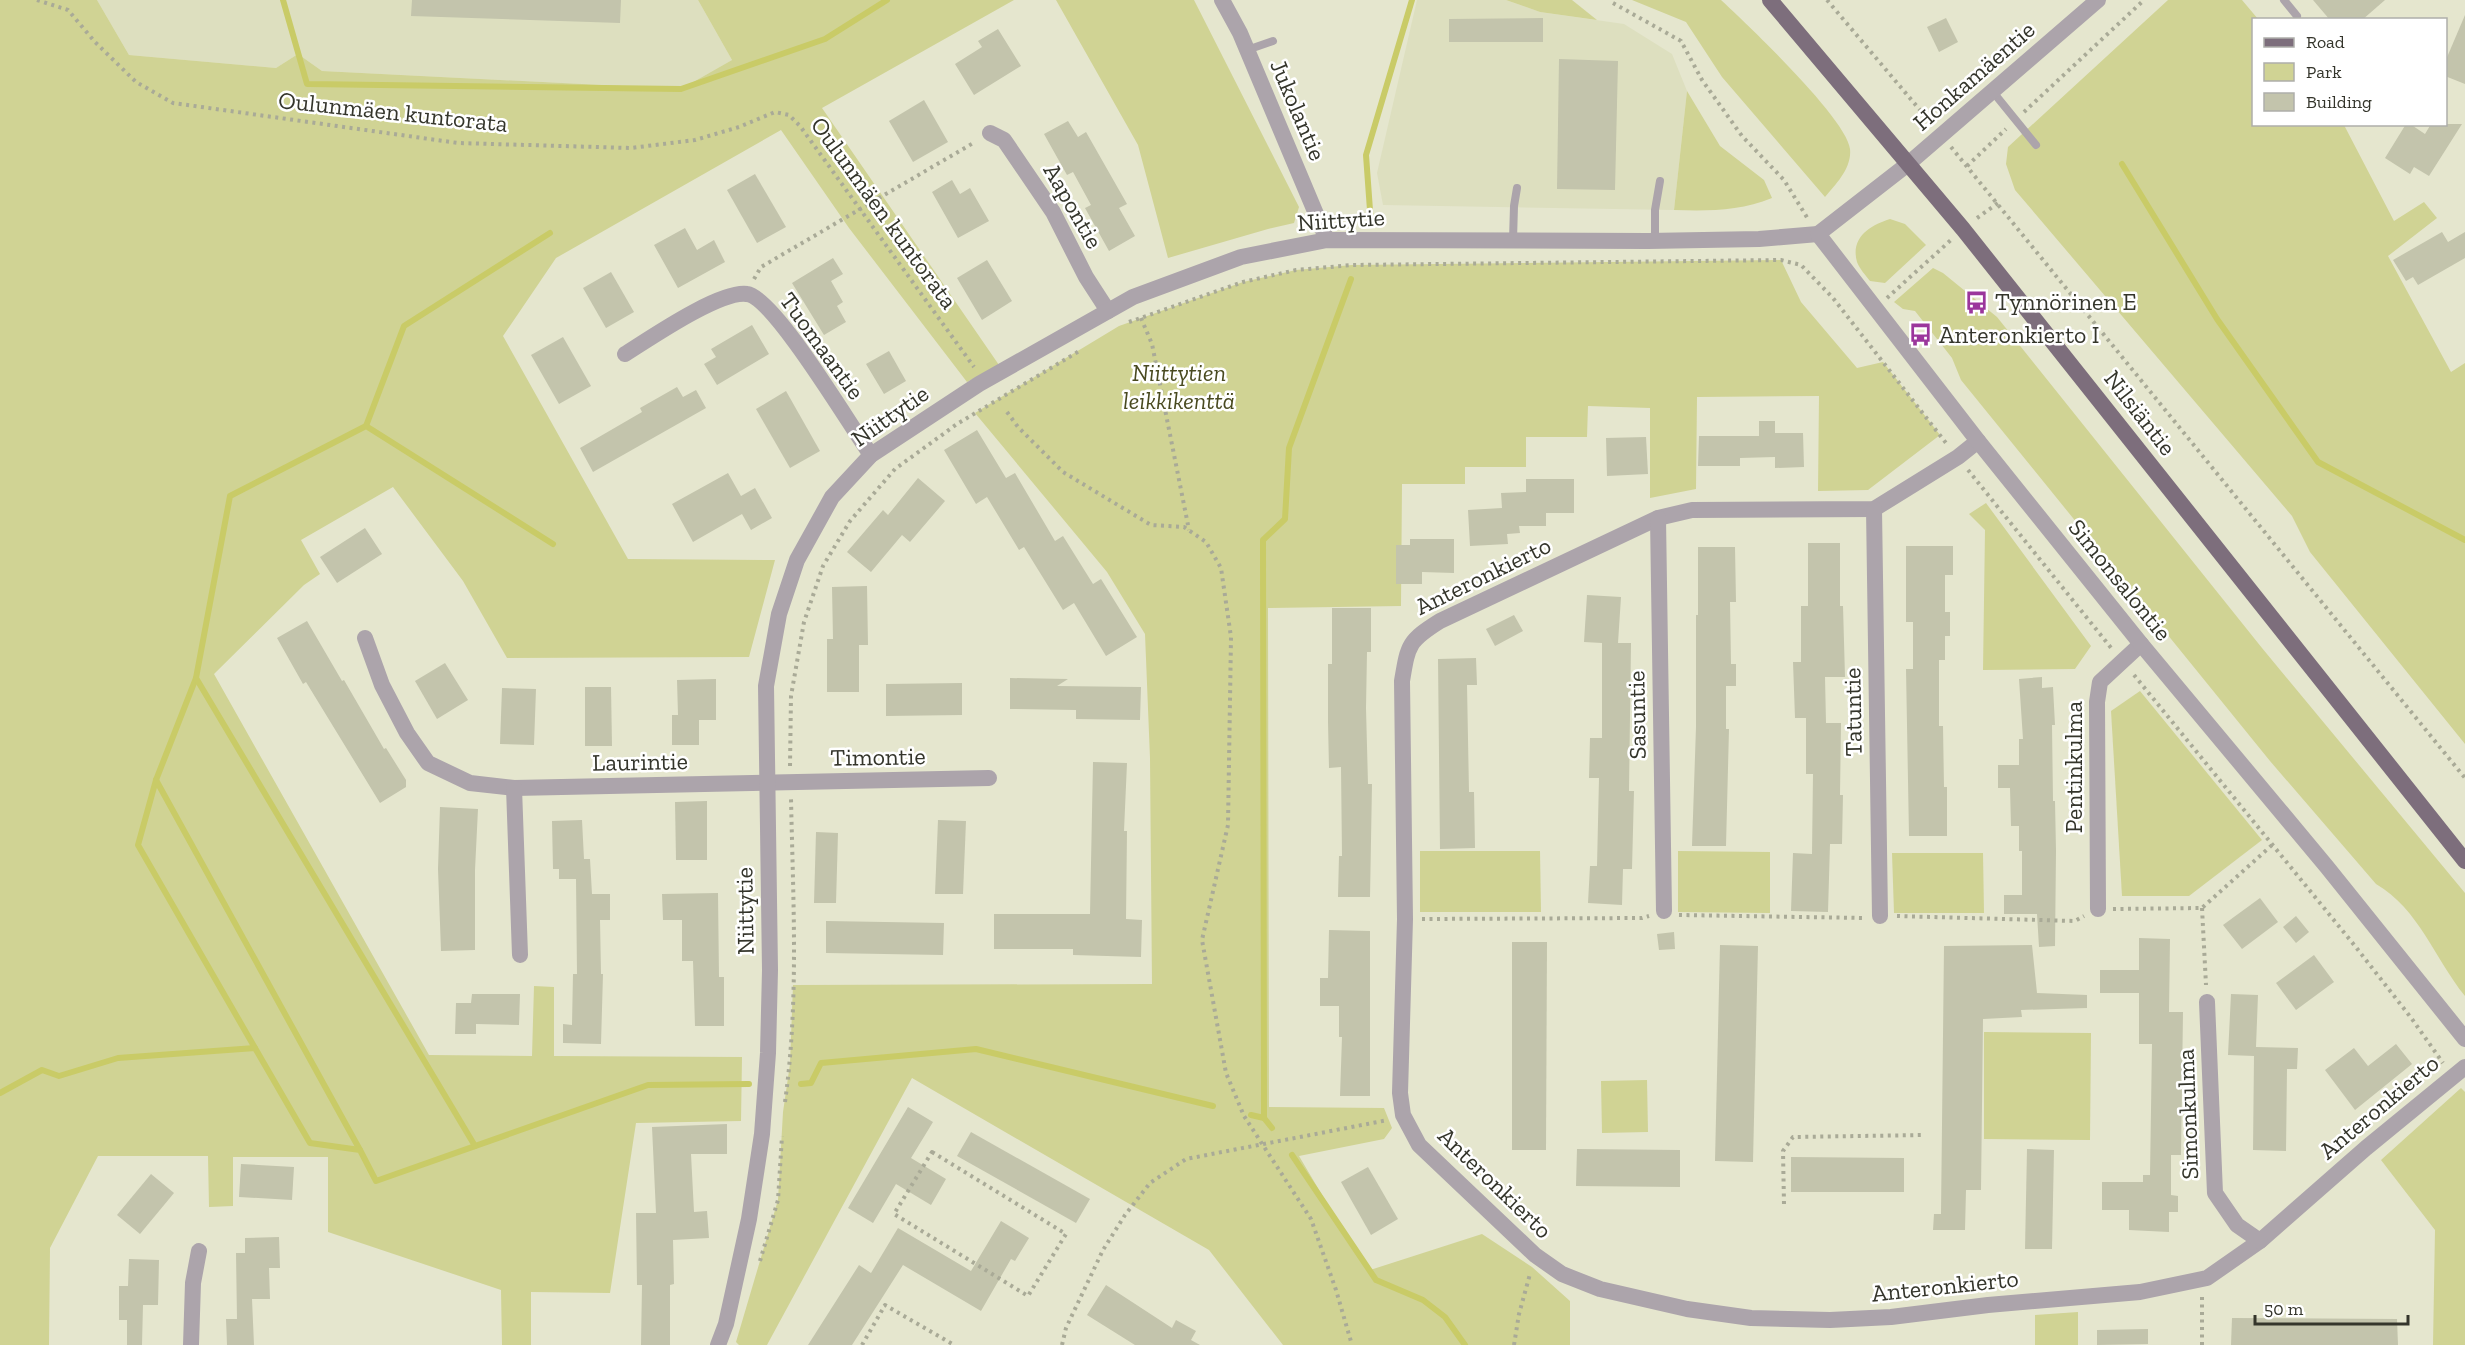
<svg xmlns="http://www.w3.org/2000/svg" width="2465" height="1345" font-family="'Zilla Slab',serif">
	<style>
		.built { fill: #dddfbf }
		.green { fill: #d0d394 }
		.lines { fill: none; stroke-linecap: round; stroke-linejoin: round }
		.stream { stroke: #c9cb67; stroke-width: 6 }
		.building { fill: #c3c4ac }
		.path { stroke: #a9aa97; stroke-width: 4; stroke-dasharray: 3 4.5; stroke-linecap: butt }
		.service { stroke: #aca4ab; stroke-width: 8 }
		.minor { stroke: #aca4ab; stroke-width: 16 }
		.tertiary { stroke: #aca4ab; stroke-width: 16 }
		.primary { stroke: #7d6e7c; stroke-width: 16 }
		.labels { text-anchor: middle; stroke-width: 5; stroke-linejoin: round; paint-order: stroke }
		.street-label { font-size: 24px; fill: #34352b; stroke: #fff }
		.poi-label { font-size: 24px; fill: #34352b; stroke: #fff; text-anchor: start }
		.park-label { font-size: 24px; font-style: italic; fill: #494a20; stroke: #fff }
	</style>
	<rect width="100%" height="100%" fill="#e5e6ce"/>
	<g class="built">
		<polygon points="97,0 698,0 732,60 681,89 322,71 298,54 276,68 129,55"/>
		<polygon points="1417,0 1506,0 1540,12 1624,24 1672,54 1687,91 1674,210 1383,205 1377,173"/>
	</g>
	<g class="green">
		<polygon points="0,0 97,0 129,55 276,68 298,54 322,71 681,89 732,60 698,0 1014,0 822,108 999,365 967,382 849,228 781,130 556,258 503,336 628,559 775,560 749,657 507,658 463,581 393,487 301,540 320,574 304,585 214,674 429,1055 532,1056 534,986 554,987 554,1056 742,1057 741,1121 636,1123 610,1293 531,1292 531,1345 502,1345 501,1290 328,1232 328,1157 233,1157 233,1206 209,1207 208,1156 98,1156 50,1248 49,1345 0,1345"/>
		<polygon points="1056,0 1194,0 1299,207 1294,223 1268,229 1168,258 1138,145"/>
		<polygon points="1506,0 1572,0 1597,20 1540,12"/>
		<path d="M1632,0h89c26,24 126,119 129,149 2,19 -14,35 -25,48l-103,-120 -36,-55z"/>
		<polygon points="2168,0 2242,0 2258,19 2254,20 2254,124 2344,125 2394,221 2424,202 2437,218 2388,256 2451,372 2465,363 2465,744 2310,552 2292,516 2015,190 2006,164 2008,147"/>
		<path d="M1687,91l33,55 44,34 8,18c-32,13 -63,13 -98,12z"/>
		<path d="M1890,219l15,5 21,21 -41,38 -15,-2c-4,-5 -11,-13 -13,-19 -7,-25 14,-37 33,-43z"/>
		<polygon points="1781,260 1801,302 1857,368 1883,362 1940,435 1868,490 1818,491 1819,396 1697,397 1696,489 1650,498 1650,408 1588,406 1587,437 1526,437 1526,467 1465,467 1465,484 1402,484 1401,606 1268,608 1269,1107 1384,1108 1392,1128 1384,1139 1299,1156 1367,1271 1482,1234 1532,1267 1570,1301 1570,1345 1283,1345 1209,1250 912,1078 767,1345 739,1345 736,1342 778,1200 783,1112 790,1064 793,985 1152,984 1150,758 1145,634 1107,572 975,413 1119,326 1243,282 1296,270 1352,265"/>
		<path d="M1933,268l10,5 54,44 265,331 203,245v103c-30,-37 -46,-87 -89,-112l-106,-123 -309,-381 -9,-22 -37,-47 -12,-2 -9,-7z"/>
		<polygon points="1986,503 2091,646 2075,669 1983,670 1985,530 1969,514"/>
		<polygon points="2140,691 2262,840 2189,896 2122,896 2111,711"/>
		<polygon points="1420,851 1540,851 1541,912 1420,912"/>
		<polygon points="1678,851 1770,852 1770,913 1678,912"/>
		<polygon points="1892,853 1983,853 1984,913 1894,913"/>
		<polygon points="1984,1032 2091,1033 2090,1140 1984,1139"/>
		<polygon points="1647,1080 1648,1132 1602,1133 1601,1081"/>
		<polygon points="2461,1088 2465,1092 2465,1345 2433,1345 2435,1230 2381,1160"/>
		<polygon points="2078,1312 2078,1345 2035,1345 2035,1315"/>
	</g>
	<g class="lines">
		<g class="stream">
			<polyline points="283,0 307,84 681,89 825,39 887,0"/>
			<polyline points="2122,164 2217,319 2318,462 2465,540"/>
			<polyline points="1371,224 1366,155 1412,0"/>
			<polyline points="366,426 404,326 550,233"/>
			<polyline points="196,678 156,780 138,845 255,1048"/>
			<polyline points="156,780 360,1150"/>
			<polyline points="801,1084 811,1083 821,1063 976,1049 1213,1106"/>
			<polyline points="0,1093 42,1070 59,1076 118,1058 255,1048 310,1143 360,1150 376,1181 648,1085 749,1084"/>
			<polyline points="1251,1115 1264,1118"/>
			<polyline points="1272,1128 1264,1118 1263,540 1285,519 1289,448 1351,279"/>
			<polyline points="475,1146 196,678 230,496 366,426 553,544"/>
			<polyline points="1292,1155 1376,1280 1423,1300 1445,1317 1465,1345"/>
		</g>
	</g>
	<g class="building">
		<polygon points="412,0 621,0 620,23 411,16"/>
		<polygon points="2313,0 2385,0 2362,20 2330,20"/>
		<polygon points="2465,15 2465,84 2445,76 2445,62"/>
		<polygon points="1543,18 1543,42 1449,42 1449,19"/>
		<polygon points="1946,18 1958,42 1939,52 1927,27"/>
		<polygon points="998,29 1021,66 974,95 955,64 982,47 978,41"/>
		<polygon points="1559,59 1618,61 1615,190 1557,189"/>
		<polygon points="924,100 948,142 913,162 889,121"/>
		<polygon points="1068,121 1078,137 1086,132 1127,204 1119,208 1135,236 1109,251 1085,208 1091,205 1073,172 1067,175 1044,134"/>
		<polygon points="2406,124 2410,124 2425,134 2431,124 2462,124 2429,176 2414,167 2410,174 2385,158"/>
		<polygon points="755,174 786,227 757,243 727,190"/>
		<polygon points="952,180 960,194 970,188 989,221 958,238 932,192"/>
		<polygon points="685,228 697,250 714,240 725,262 678,288 654,245"/>
		<polygon points="2442,232 2448,242 2465,232 2465,258 2418,285 2413,277 2406,281 2393,260"/>
		<polygon points="833,258 843,274 831,281 843,302 837,306 846,322 824,335 792,283"/>
		<polygon points="987,260 1012,301 982,320 957,278"/>
		<polygon points="611,272 634,312 606,328 583,288"/>
		<polygon points="752,325 769,354 717,385 704,364 716,357 711,349"/>
		<polygon points="563,337 591,386 559,404 531,355"/>
		<polygon points="889,351 906,381 884,394 866,364"/>
		<polygon points="677,387 683,397 696,390 706,408 593,472 580,448 642,412 640,408"/>
		<polygon points="786,391 820,451 790,468 756,409"/>
		<polygon points="1759,421 1775,421 1775,433 1803,433 1804,467 1775,468 1775,457 1740,458 1740,466 1698,466 1699,436 1759,436"/>
		<polygon points="977,430 1006,478 1015,473 1055,541 1063,536 1093,584 1101,579 1137,637 1106,656 1074,603 1063,610 1024,547 1019,550 987,497 976,504 944,450"/>
		<polygon points="1646,437 1648,474 1607,476 1606,438"/>
		<polygon points="728,473 741,496 755,488 772,518 751,530 742,514 693,542 672,504"/>
		<polygon points="918,478 945,501 910,542 902,535 871,572 847,552 883,510 888,515"/>
		<polygon points="1526,479 1574,479 1574,513 1546,513 1546,526 1519,526 1520,533 1507,534 1508,544 1470,546 1468,510 1502,508 1501,493 1526,492"/>
		<polygon points="365,528 382,554 337,583 320,557"/>
		<polygon points="1410,539 1454,539 1454,573 1422,572 1422,584 1396,584 1396,545 1410,545"/>
		<polygon points="1808,543 1840,543 1840,606 1843,606 1845,677 1825,677 1826,723 1841,723 1840,795 1843,795 1842,844 1830,844 1828,912 1791,911 1793,853 1812,854 1813,774 1806,774 1806,718 1795,718 1793,662 1801,662 1801,606 1808,606"/>
		<polygon points="1906,546 1953,546 1953,575 1945,575 1945,612 1950,612 1950,636 1945,636 1945,660 1939,660 1939,726 1943,726 1944,787 1947,787 1947,836 1909,836 1906,669 1913,669 1913,622 1906,622"/>
		<polygon points="1698,547 1735,547 1736,602 1730,602 1731,664 1736,664 1736,686 1726,686 1726,729 1729,729 1726,846 1692,846 1696,727 1696,615 1698,615"/>
		<polygon points="867,586 868,645 859,645 859,692 827,692 827,639 833,639 832,587"/>
		<polygon points="1587,595 1621,597 1618,643 1631,643 1629,791 1634,791 1632,869 1623,869 1622,905 1588,903 1590,866 1597,866 1599,778 1589,778 1590,738 1602,738 1602,643 1584,642"/>
		<polygon points="1332,608 1371,608 1371,652 1367,652 1366,708 1368,784 1372,784 1370,897 1338,897 1339,856 1342,856 1341,767 1329,768 1328,722 1328,664 1332,664"/>
		<polygon points="1514,615 1523,631 1495,646 1486,629"/>
		<polygon points="307,621 342,681 344,680 384,749 386,748 406,780 406,787 380,803 306,682 303,684 277,638"/>
		<polygon points="1476,658 1477,685 1467,685 1469,792 1474,792 1475,848 1440,849 1438,659"/>
		<polygon points="445,663 468,700 437,719 415,681"/>
		<polygon points="2042,677 2042,688 2053,687 2055,725 2052,725 2053,801 2055,801 2056,851 2055,946 2039,947 2037,914 2004,914 2004,895 2022,895 2022,851 2019,851 2019,826 2011,826 2010,788 1998,788 1998,765 2019,765 2019,739 2023,739 2019,679"/>
		<polygon points="1010,678 1068,679 1057,686 1141,687 1140,720 1076,719 1076,710 1010,709"/>
		<polygon points="716,679 716,720 699,720 699,745 672,745 672,715 678,715 677,680"/>
		<polygon points="962,683 962,715 886,716 886,684"/>
		<polygon points="585,687 611,687 612,746 585,746"/>
		<polygon points="502,688 536,689 534,745 500,744"/>
		<polygon points="1093,762 1127,763 1124,831 1127,831 1126,919 1142,920 1141,957 1073,955 1073,949 994,949 994,914 1090,914"/>
		<polygon points="707,801 707,860 676,860 675,802"/>
		<polygon points="440,807 478,809 475,870 475,950 441,951 438,869"/>
		<polygon points="582,820 584,859 590,859 592,894 610,894 610,920 600,920 601,974 603,974 601,1044 563,1043 563,1024 572,1025 573,974 577,974 576,879 559,879 559,869 553,869 552,821"/>
		<polygon points="938,820 966,821 963,894 935,894"/>
		<polygon points="816,832 838,833 836,903 814,903"/>
		<polygon points="718,893 719,977 724,977 724,1026 695,1026 693,961 682,961 682,920 663,920 662,894"/>
		<polygon points="2260,898 2278,922 2242,949 2223,925"/>
		<polygon points="2296,916 2309,932 2296,943 2283,927"/>
		<polygon points="826,921 944,923 943,955 826,953"/>
		<polygon points="1329,930 1370,931 1370,1096 1340,1096 1342,1037 1339,1037 1339,1006 1320,1006 1320,978 1328,978"/>
		<polygon points="1674,932 1675,949 1659,950 1657,934"/>
		<polygon points="2139,938 2170,939 2169,1012 2183,1012 2181,1155 2171,1155 2171,1195 2178,1196 2178,1212 2169,1212 2169,1232 2129,1230 2129,1210 2102,1210 2102,1182 2143,1182 2143,1175 2150,1175 2152,1044 2139,1044 2139,993 2100,993 2100,970 2139,970"/>
		<polygon points="1512,942 1547,942 1546,1150 1512,1150"/>
		<polygon points="1720,945 1758,946 1753,1162 1715,1161"/>
		<polygon points="2032,945 2037,993 2087,995 2087,1008 2021,1010 2022,1017 1983,1019 1981,1190 1966,1190 1965,1230 1933,1230 1934,1214 1941,1214 1944,946"/>
		<polygon points="2314,955 2334,982 2296,1010 2276,983"/>
		<polygon points="472,994 520,994 519,1025 476,1024 476,1034 455,1034 456,1003 471,1003"/>
		<polygon points="2231,994 2258,995 2256,1047 2298,1048 2297,1069 2287,1069 2286,1151 2253,1150 2254,1056 2228,1055"/>
		<polygon points="2396,1044 2412,1064 2355,1110 2325,1070 2354,1048 2368,1066"/>
		<polygon points="908,1107 933,1122 911,1158 946,1179 931,1205 896,1184 873,1223 848,1208"/>
		<polygon points="727,1124 727,1154 691,1154 694,1212 707,1211 709,1238 673,1240 674,1284 670,1285 670,1345 641,1345 642,1285 637,1285 636,1213 656,1213 652,1127"/>
		<polygon points="971,1132 1090,1199 1076,1223 957,1156"/>
		<polygon points="1577,1149 1680,1150 1680,1187 1576,1186"/>
		<polygon points="2027,1149 2054,1150 2052,1249 2025,1249"/>
		<polygon points="1791,1157 1904,1158 1904,1192 1791,1192"/>
		<polygon points="241,1164 294,1167 292,1200 239,1197"/>
		<polygon points="1368,1167 1398,1219 1371,1235 1341,1182"/>
		<polygon points="151,1174 174,1193 140,1234 117,1215"/>
		<polygon points="1001,1221 1029,1238 1015,1261 1011,1259 981,1311 903,1265 852,1345 808,1345 859,1265 871,1273 898,1228 971,1271"/>
		<polygon points="279,1237 280,1268 269,1268 270,1299 252,1299 254,1345 227,1345 226,1319 237,1319 236,1253 245,1253 245,1238"/>
		<polygon points="129,1259 159,1260 158,1305 143,1305 142,1345 127,1345 127,1320 119,1320 119,1286 128,1286"/>
		<polygon points="1106,1285 1172,1328 1176,1320 1196,1331 1191,1340 1200,1345 1135,1345 1087,1315"/>
		<polygon points="2232,1318 2397,1319 2398,1345 2231,1345"/>
		<polygon points="2148,1329 2148,1344 2097,1345 2097,1330"/>
	</g>
	<g class="lines">
		<g class="path">
			<polyline points="37,0 68,10 95,42 136,82 173,103 458,143 631,148 695,140 739,127 775,112 789,115 800,126 974,367"/>
			<polyline points="1827,0 1931,123"/>
			<polyline points="1613,3 1681,41 1702,80 1742,136 1784,180 1808,219"/>
			<polyline points="2024,112 2144,0"/>
			<polyline points="1951,147 2465,778"/>
			<polyline points="1967,166 2006,129"/>
			<polyline points="1977,218 1998,203"/>
			<polyline points="754,279 761,267 975,142"/>
			<polyline points="1887,298 1951,240"/>
			<polyline points="1141,318 1152,344 1189,530"/>
			<polyline points="1129,322 1243,282 1296,270 1352,265 1781,260 1801,265 1833,298 1946,443"/>
			<polyline points="1007,412 1018,427 1063,472 1151,525 1184,527 1206,542 1221,568 1231,637 1228,825 1202,940 1226,1073 1244,1116 1311,1219 1336,1290 1352,1345"/>
			<polyline points="1968,470 2112,649"/>
			<polyline points="2134,675 2355,946 2412,1019 2443,1063"/>
			<polyline points="790,766 791,696 804,622 823,566 850,521 895,469 957,424 1081,350"/>
			<polyline points="2202,908 2206,985"/>
			<polyline points="2113,909 2202,908 2272,845"/>
			<polyline points="1679,915 1863,918"/>
			<polyline points="1897,916 2075,921 2084,916"/>
			<polyline points="1422,919 1642,918 1649,916"/>
			<path d="M785,1102c14,-101 8,-203 6,-304"/>
			<polygon points="932,1152 1066,1234 1028,1296 894,1214"/>
			<polyline points="1784,1204 1783,1151 1793,1137 1925,1135"/>
			<polyline points="760,1261 778,1200 782,1136"/>
			<polyline points="862,1345 885,1305 954,1345"/>
			<polyline points="1062,1345 1066,1328 1103,1250 1125,1215 1150,1183 1186,1159 1388,1120"/>
			<polyline points="1514,1345 1519,1314 1530,1274"/>
			<polyline points="2202,1345 2202,1295"/>
		</g>
		<g class="service">
			<polyline points="2284,0 2297,16"/>
			<polyline points="1247,50 1273,41"/>
			<polyline points="1993,92 2036,145"/>
			<polyline points="1513,240 1514,206 1517,188"/>
			<polyline points="1655,241 1655,210 1660,181"/>
		</g>
		<g class="minor">
			<polyline points="1222,0 1240,33 1327,240"/>
			<polyline points="990,133 1004,140 1053,212 1086,277 1108,311"/>
			<path d="M625,354c24,-15 95,-64 122,-60 27,3 104,133 124,161"/>
			<path d="M1978,441l-20,16 -84,52 -182,1 -34,8 -218,103c-32,20 -32,24 -38,60l3,238 -5,174 3,22 16,30 116,110 27,19 38,15 87,20 64,9 79,2 61,-3 97,-12 152,-13 67,-14 53,-37 106,-93 99,-81"/>
			<polyline points="1874,509 1880,916"/>
			<polyline points="1658,518 1664,911"/>
			<polyline points="365,638 382,685 407,733 428,763 470,783 514,788 989,778"/>
			<polyline points="514,788 520,955"/>
			<polyline points="2098,909 2097,702 2100,682 2141,644"/>
			<polyline points="2207,1002 2215,1193 2237,1225 2260,1241"/>
			<polyline points="191,1345 193,1283 199,1251"/>
			<polyline points="718,1345 726,1324 749,1219 762,1134 768,1053 770,970 766,686 779,614 797,560 832,497 871,455 979,384 1133,297 1241,257 1327,240 1648,241 1759,239 1818,234"/>
		</g>
		<polyline class="tertiary" points="2098,0 1908,164 1818,234 1978,441 2141,644 2327,867 2465,1039"/>
		<polyline class="primary" points="1770,0 1963,229 2465,861"/>
	</g>
	<defs>
		<symbol id="bus-bare" viewBox="-9 -9 18 18"><path d="M-5-6H5V4H4V6H2V4H-2V6H-4V4H-5ZM-3.5-4V0h7V-4ZM-3.5 1.2v1.5H-2V1.2ZM2 1.2v1.5H3.5V1.2Z" fill="#9b369c" stroke="#fff" stroke-width="2.5" paint-order="stroke"/></symbol>
	</defs>
	<g fill-rule="evenodd">
		<use href="#bus-bare" x="1960" y="286" width="33" height="33"/>
		<use href="#bus-bare" x="1904" y="318" width="33" height="33"/>
	</g>
	<g class="labels">
		<g class="street-label">
			<text transform="translate(1974 76) rotate(-41)" y="8">Honkamäentie</text>
			<text transform="translate(1298 110) rotate(67)" y="8">Jukolantie</text>
			<text transform="translate(393 112) rotate(6)" y="8">Oulunmäen kuntorata</text>
			<text transform="translate(1073 206) rotate(60)" y="8">Aapontie</text>
			<text transform="translate(884 213) rotate(54)" y="8">Oulunmäen kuntorata</text>
			<text transform="translate(1341 220) rotate(-4)" y="8">Niittytie</text>
			<text transform="translate(822 346) rotate(54)" y="8">Tuomaantie</text>
			<text transform="translate(2140 413) rotate(52)" y="8">Nilsiäntie</text>
			<text transform="translate(890 416) rotate(-35)" y="8">Niittytie</text>
			<text transform="translate(1483 576) rotate(-26)" y="8">Anteronkierto</text>
			<text transform="translate(2120 580) rotate(51)" y="8">Simonsalontie</text>
			<text transform="translate(1853 712) rotate(-91)" y="8">Tatuntie</text>
			<text transform="translate(1637 715) rotate(-91)" y="8">Sasuntie</text>
			<text transform="translate(878 757) rotate(-1)" y="8">Timontie</text>
			<text transform="translate(640 762) rotate(-1)" y="8">Laurintie</text>
			<text transform="translate(2074 767) rotate(-90)" y="8">Pentinkulma</text>
			<text transform="translate(745 911) rotate(-91)" y="8">Niittytie</text>
			<text transform="translate(2379 1107) rotate(-40)" y="8">Anteronkierto</text>
			<text transform="translate(2188 1114) rotate(-92)" y="8">Simonkulma</text>
			<text transform="translate(1495 1183) rotate(44)" y="8">Anteronkierto</text>
			<text transform="translate(1945 1286) rotate(-6)" y="8">Anteronkierto</text>
		</g>
		<g class="poi-label">
			<text x="1995" y="310">Tynnörinen E</text>
			<text x="1939" y="343">Anteronkierto I</text>
		</g>
		<g class="park-label">
			<text x="1179" y="381">Niittytien<tspan x="1179" dy="28">leikkikenttä</tspan></text>
		</g>
	</g>
	<rect x="2252" y="18" width="195" height="108" fill="#ffffff" stroke="#aeaeaa" stroke-width="1.5"/>
	<rect x="2264" y="38" width="30" height="9" fill="#7d6e7c" stroke="#aeaeaa" stroke-width="1.5"/>
	<text x="2306" y="48" font-size="18" fill="#34352b">Road</text>
	<rect x="2264" y="63" width="30" height="18" fill="#d0d394" stroke="#aeaeaa" stroke-width="1.5"/>
	<text x="2306" y="78" font-size="18" fill="#34352b">Park</text>
	<rect x="2264" y="93" width="30" height="18" fill="#c3c4ac" stroke="#aeaeaa" stroke-width="1.5"/>
	<text x="2306" y="108" font-size="18" fill="#34352b">Building</text>
	<path d="M2255 1315v9h153v-9" fill="none" stroke="#34352b" stroke-width="3"/>
	<text x="2264" y="1315" font-size="18" fill="#34352b" stroke="#ffffff" stroke-width="4.5" paint-order="stroke">50 m</text>
</svg>
